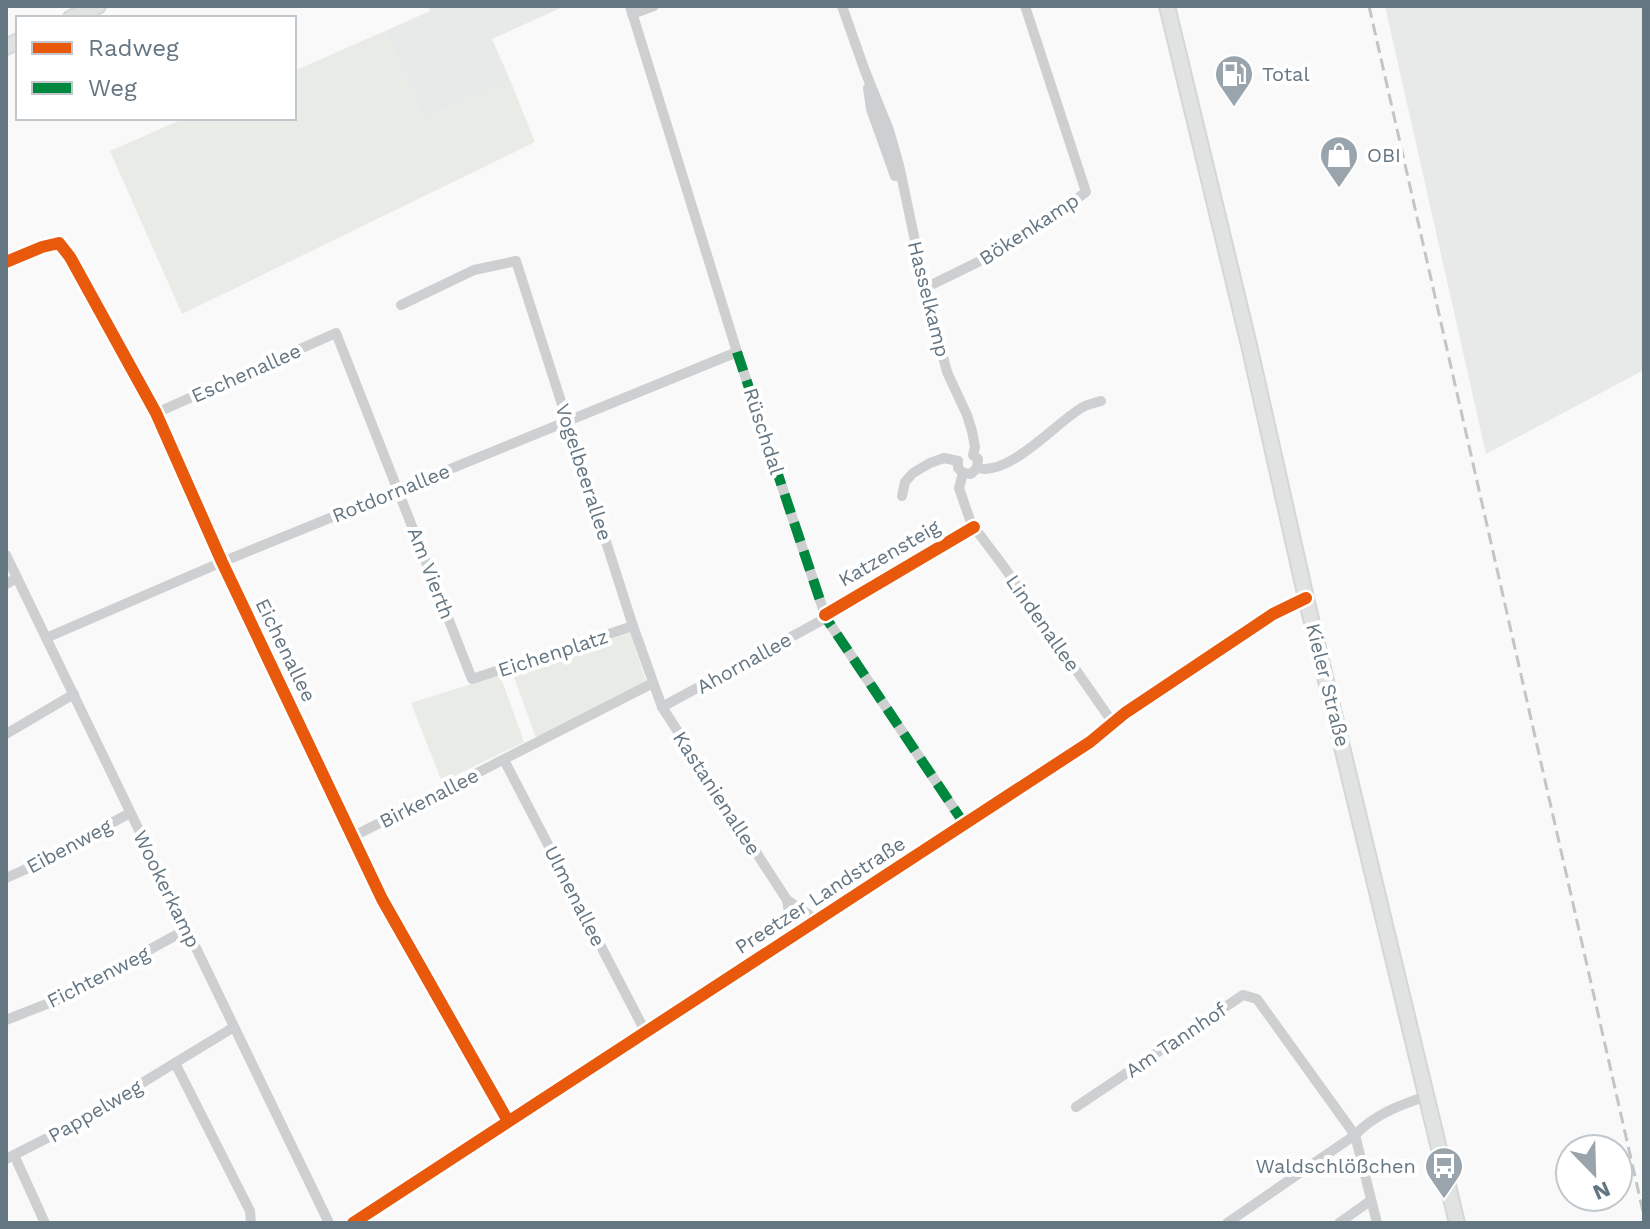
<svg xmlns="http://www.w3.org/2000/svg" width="1650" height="1229" font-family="'Work Sans',sans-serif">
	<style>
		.built { fill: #e8e9e9 }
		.green { fill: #e8ebe6 }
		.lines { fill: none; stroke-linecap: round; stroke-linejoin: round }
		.secondary-casing { stroke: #d5d6d7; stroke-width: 18 }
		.street { stroke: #cecfd0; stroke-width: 10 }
		.secondary { stroke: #e1e2e2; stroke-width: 14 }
		.rail { stroke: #c3c5c6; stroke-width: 3; stroke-dasharray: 12 6; stroke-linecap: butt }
		.quiet { stroke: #00873e; stroke-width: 10; stroke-dasharray: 20 10; stroke-linecap: butt }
		.cycleway-casing { stroke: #fff; stroke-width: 17 }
		.cycleway { stroke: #e8590c; stroke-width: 12 }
		.labels { text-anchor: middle; stroke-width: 8; stroke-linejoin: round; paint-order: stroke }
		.poi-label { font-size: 20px; fill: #657683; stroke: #fff; text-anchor: start }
		.street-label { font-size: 20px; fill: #657683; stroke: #fff }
	</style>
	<rect width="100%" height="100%" fill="#f9f9f9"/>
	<g class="built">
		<polygon points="429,6 565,6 492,39 510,80 424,119 385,31 430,11"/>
		<polygon points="1385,6 1644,6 1644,370 1486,454"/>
	</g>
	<g class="green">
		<polygon points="385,31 424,119 510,80 535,142 182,314 110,151 185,118 294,118 294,71"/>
		<polygon points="630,633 646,681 536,738 512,671"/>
		<polygon points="500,675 524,742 442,782 411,703"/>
	</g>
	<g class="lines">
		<defs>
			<g id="secondary">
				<polyline points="1167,6 1249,345 1306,598 1457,1223"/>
				<polyline points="71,18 98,6"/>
				<polyline points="6,47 18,41"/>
			</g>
		</defs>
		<use href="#secondary" class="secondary-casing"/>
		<g class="street">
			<polyline points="630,6 737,352 826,618 965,825"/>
			<polyline points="842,6 865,71 889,130 899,165 925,288 947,372 967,415 972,431 975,447 973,455 978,459 977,468"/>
			<polyline points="632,14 654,6"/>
			<polyline points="868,88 871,109 895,176"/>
			<polyline points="6,262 42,247 59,243 70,257 156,413 222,562 382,899 508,1121"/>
			<polyline points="925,288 978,262 1041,225 1086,192 1025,6"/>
			<polyline points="401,305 474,270 516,261 633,626 662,707 787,900 818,921"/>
			<polyline points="156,413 336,333 472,679 633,626"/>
			<polyline points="958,461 958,468 963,473 959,488 971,523 1004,567 1113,723"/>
			<path d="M963,473l8,1 6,-6c33,9 79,-46 106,-61 5,-3 12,-4 18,-6"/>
			<polyline points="902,496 905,482 913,473 930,463 944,458 958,461"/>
			<polyline points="6,555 329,1223"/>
			<polyline points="6,584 17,578"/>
			<polyline points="46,638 222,562 737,352"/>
			<polyline points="662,707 826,618"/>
			<polyline points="6,734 74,694"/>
			<polyline points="504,760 646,1033"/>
			<polyline points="354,836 653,683"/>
			<polyline points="6,878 24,870 130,813"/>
			<polyline points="787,900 793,937"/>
			<polyline points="6,1020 62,998 187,929"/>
			<polyline points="175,1063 250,1211 251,1223"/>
			<polyline points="1076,1107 1243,995 1257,999 1355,1135 1377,1223"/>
			<polyline points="14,1155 45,1223"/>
			<polyline points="6,1159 73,1125 234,1027"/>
			<polyline points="353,1223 1090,742 1125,713 1273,614 1306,598"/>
			<path d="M1227,1223l128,-88c20,-21 45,-30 72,-39"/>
			<polyline points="1339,1223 1370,1201"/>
		</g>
		<use href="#secondary" class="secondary"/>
		<polyline class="rail" points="1369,6 1644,1216"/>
		<polyline class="quiet" points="737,352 826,618 965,825"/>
		<defs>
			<g id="cycleway">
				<polyline points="6,262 42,247 59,243 70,257 156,413 222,562 382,899 508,1121"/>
				<polyline points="825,615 974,527"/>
				<polyline points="353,1223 1090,742 1125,713 1273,614 1306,598"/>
			</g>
		</defs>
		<use href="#cycleway" class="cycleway-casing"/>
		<use href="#cycleway" class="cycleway"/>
	</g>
	<defs>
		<symbol id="fuel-pin" viewBox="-11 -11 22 30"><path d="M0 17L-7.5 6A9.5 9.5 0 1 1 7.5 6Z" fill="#99a4ac" stroke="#fff"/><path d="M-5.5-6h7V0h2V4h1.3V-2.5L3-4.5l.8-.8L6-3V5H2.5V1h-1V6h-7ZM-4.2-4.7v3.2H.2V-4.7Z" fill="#fff"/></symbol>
		<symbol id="shop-pin" viewBox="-11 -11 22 30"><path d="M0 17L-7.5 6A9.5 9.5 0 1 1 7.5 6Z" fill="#99a4ac" stroke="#fff"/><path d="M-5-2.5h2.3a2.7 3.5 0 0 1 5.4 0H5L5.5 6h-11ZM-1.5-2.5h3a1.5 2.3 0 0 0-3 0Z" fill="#fff"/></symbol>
		<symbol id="bus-pin" viewBox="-11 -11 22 30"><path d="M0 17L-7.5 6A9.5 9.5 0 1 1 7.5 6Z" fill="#99a4ac" stroke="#fff"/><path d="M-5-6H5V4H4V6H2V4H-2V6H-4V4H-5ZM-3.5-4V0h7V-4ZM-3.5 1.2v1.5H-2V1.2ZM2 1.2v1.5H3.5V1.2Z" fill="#fff"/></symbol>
	</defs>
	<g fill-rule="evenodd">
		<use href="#fuel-pin" x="1212" y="52" width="44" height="60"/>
		<use href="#shop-pin" x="1317" y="133" width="44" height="60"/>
		<use href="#bus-pin" x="1422" y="1144" width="44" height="60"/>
	</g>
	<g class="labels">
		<g class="poi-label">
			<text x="1262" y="81">Total</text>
			<text x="1367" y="162">OBI</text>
			<text x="1416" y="1173" text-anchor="end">Waldschlößchen</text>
		</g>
		<g class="street-label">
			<text transform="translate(1029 229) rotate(-33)" y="7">Bökenkamp</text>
			<text transform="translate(929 299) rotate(76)" y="7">Hasselkamp</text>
			<text transform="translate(246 373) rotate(-24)" y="7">Eschenallee</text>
			<text transform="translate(764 431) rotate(72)" y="7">Rüschdal</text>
			<text transform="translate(584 472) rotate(72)" y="7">Vogelbeerallee</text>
			<text transform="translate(391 493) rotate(-22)" y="7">Rotdornallee</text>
			<text transform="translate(889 553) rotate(-30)" y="7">Katzensteig</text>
			<text transform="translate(431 573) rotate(69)" y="7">Am Vierth</text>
			<text transform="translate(1043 623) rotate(55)" y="7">Lindenallee</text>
			<text transform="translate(286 650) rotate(64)" y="7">Eichenallee</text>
			<text transform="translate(553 653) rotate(-18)" y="7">Eichenplatz</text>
			<text transform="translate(744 663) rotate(-29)" y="7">Ahornallee</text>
			<text transform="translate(1328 685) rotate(76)" y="7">Kieler Straße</text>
			<text transform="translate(717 793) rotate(57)" y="7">Kastanienallee</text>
			<text transform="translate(429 798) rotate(-27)" y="7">Birkenallee</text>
			<text transform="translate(69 846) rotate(-28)" y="7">Eibenweg</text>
			<text transform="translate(167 889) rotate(64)" y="7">Wookerkamp</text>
			<text transform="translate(820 895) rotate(-33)" y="7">Preetzer Landstraße</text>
			<text transform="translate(575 896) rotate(63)" y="7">Ulmenallee</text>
			<text transform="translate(98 977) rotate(-27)" y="7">Fichtenweg</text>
			<text transform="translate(1176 1040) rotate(-34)" y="7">Am Tannhof</text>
			<text transform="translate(95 1111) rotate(-30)" y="7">Pappelweg</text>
		</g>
	</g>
	<rect width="1650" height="1229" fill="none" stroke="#657683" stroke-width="16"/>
	<rect x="16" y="16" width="280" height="104" fill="#ffffff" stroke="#c1c8cd" stroke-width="2"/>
	<rect x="32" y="42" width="40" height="12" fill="#e8590c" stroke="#c1c8cd" stroke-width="2"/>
	<text x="88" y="56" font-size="24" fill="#657683">Radweg</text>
	<rect x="32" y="82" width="40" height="12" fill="#00873e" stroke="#c1c8cd" stroke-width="2"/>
	<text x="88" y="96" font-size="24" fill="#657683">Weg</text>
	<g transform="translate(1594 1173) rotate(157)"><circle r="38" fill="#ffffff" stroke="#c1c8cd" stroke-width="2"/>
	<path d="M0-6L14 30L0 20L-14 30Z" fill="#99a4ac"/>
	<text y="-12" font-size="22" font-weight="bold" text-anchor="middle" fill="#657683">N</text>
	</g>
</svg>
